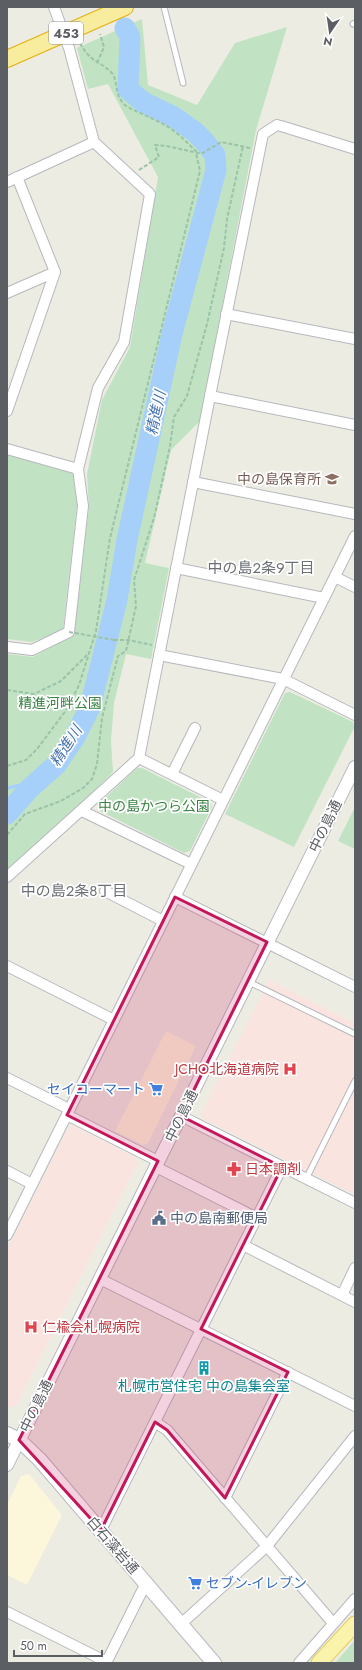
<svg xmlns="http://www.w3.org/2000/svg" width="362" height="1670" font-family="Jost,'Noto Sans JP',sans-serif">
	<style>
		.commercial { fill: #fcf6da }
		.medical { fill: #f9e4e0 }
		.green { fill: #c1e3c3 }
		.lines { fill: none; stroke-linecap: round; stroke-linejoin: round }
		.stream { stroke: #a6d0fa; stroke-width: 3.5 }
		.river { stroke: #a6d0fa; stroke-width: 21 }
		.service-casing { stroke: #b6b8bd; stroke-width: 7 }
		.minor-casing { stroke: #b6b8bd; stroke-width: 12 }
		.tertiary-casing { stroke: #b6b8bd; stroke-width: 14 }
		.secondary-casing { stroke: #b7b9bf; stroke-width: 16 }
		.primary-casing { stroke: #e9cc60; stroke-width: 17 }
		.trunk-casing { stroke: #e3af0d; stroke-width: 18 }
		.path { stroke: #9bc3a9; stroke-width: 2; stroke-dasharray: 4 2; stroke-linecap: butt }
		.service { stroke: #fff; stroke-width: 5 }
		.minor { stroke: #fff; stroke-width: 10 }
		.tertiary { stroke: #fff; stroke-width: 12 }
		.secondary { stroke: #fff; stroke-width: 14 }
		.primary { stroke: #faf3ab; stroke-width: 15 }
		.trunk { stroke: #f8ec9e; stroke-width: 16 }
		.path-bridge { stroke: #9bc3a9; stroke-width: 2; stroke-dasharray: 4 2; stroke-linecap: butt }
		.marked { fill: #c2185b; fill-opacity: 0.2; stroke: #c2185b; stroke-width: 3; stroke-linejoin: round }
		.labels { text-anchor: middle; stroke-width: 3.5; stroke-linejoin: round; paint-order: stroke }
		.shield { fill: #fff; stroke: #8c8e92; stroke-width: 1 }
		.shield-label { font-size: 13px; font-weight: bold; fill: #5b5e63 }
		.education-label { font-size: 14px; fill: #785e54; stroke: #fff; text-anchor: end }
		.park-label { font-size: 14px; fill: #3a8343; stroke: #fff }
		.street-label { font-size: 14px; fill: #5b5e63; stroke: #fff }
		.health-label { font-size: 14px; fill: #be3a42; stroke: #fff; text-anchor: start }
		.shop-label { font-size: 14px; fill: #366cbe; stroke: #fff; text-anchor: end }
		.service-label { font-size: 14px; fill: #4e5e75; stroke: #fff; text-anchor: start }
		.culture-label { font-size: 14px; fill: #0d838f; stroke: #fff }
		.water-label { font-size: 15px; font-style: italic; fill: #4775b3; stroke: #fff }
		.neighbourhood-label { font-size: 15px; fill: #6c7075; stroke: #fff }
	</style>
	<rect width="100%" height="100%" fill="#edece3"/>
	<g class="commercial">
		<polygon points="166,1031 196,1046 148,1143 143,1145 115,1131"/>
		<polygon points="29,1474 62,1515 27,1585 7,1575 7,1505 21,1476"/>
	</g>
	<g class="medical">
		<polygon points="269,980 355,1023 355,1195 203,1119 201,1114"/>
		<polygon points="73,1126 136,1158 138,1163 17,1405 7,1408 7,1250 68,1128"/>
	</g>
	<g class="green">
		<polygon points="142,19 148,85 197,105 235,43 287,27 256,130 200,421 171,450 145,563 169,568 151,659 126,654 114,703 111,741 113,772 54,832 7,874 7,654 33,657 74,636 89,507 87,474 102,400 130,347 158,177 108,84 88,89 77,48"/>
		<polygon points="7,454 72,473 75,477 77,505 63,630 32,642 7,639"/>
		<polygon points="290,692 353,722 354,728 294,847 225,814 285,693"/>
		<polygon points="137,768 142,768 210,802 212,807 190,851 184,853 100,811 100,803"/>
		<polygon points="355,807 355,849 338,841"/>
		<polygon points="355,1640 355,1663 335,1663"/>
	</g>
	<g class="lines">
		<polyline class="stream" points="7,788 37,782"/>
		<polyline class="river" points="7,814 29,789 56,765 75,737 90,707 117,600 127,540 172,334 216,170 215,155 204,141 195,132 174,117 143,102 128,89 130,37 125,28"/>
		<defs>
			<g id="service">
				<polyline points="164,7 183,83"/>
				<polyline points="353,24 355,23"/>
				<polyline points="249,982 355,1034"/>
				<polyline points="306,1179 355,1081"/>
			</g>
			<g id="minor">
				<polyline points="7,182 94,142"/>
				<polyline points="7,293 55,272"/>
				<polyline points="226,314 355,339"/>
				<polyline points="210,396 355,425"/>
				<polyline points="7,411 55,272 17,177"/>
				<polyline points="7,449 78,469 98,388 124,342 150,194 94,142 69,48 54,7"/>
				<polyline points="193,482 355,514"/>
				<polyline points="176,568 324,598"/>
				<polyline points="335,577 355,587"/>
				<polyline points="7,647 32,650 69,632 83,506 78,469"/>
				<polyline points="159,655 283,679 355,715"/>
				<polyline points="139,758 223,800"/>
				<polyline points="172,774 195,728"/>
				<polyline points="82,811 191,864"/>
				<polyline points="7,877 139,758 210,396 263,134 277,125 281,126 355,149"/>
				<polyline points="105,891 163,921"/>
				<polyline points="175,897 355,987"/>
				<polyline points="7,966 114,1020"/>
				<polyline points="7,1078 69,1109"/>
				<polyline points="67,1115 158,1161"/>
				<polyline points="181,1116 355,1203"/>
				<polyline points="156,1167 257,1218"/>
				<polyline points="7,1171 32,1184"/>
				<polyline points="7,1235 355,536"/>
				<polyline points="243,1245 355,1302"/>
				<polyline points="100,1279 355,1406"/>
				<polyline points="342,1295 355,1268"/>
				<polyline points="155,1422 167,1430 333,1623"/>
				<polyline points="225,1498 288,1372"/>
				<polyline points="101,1530 282,1167"/>
				<polyline points="7,1612 107,1662"/>
				<polyline points="181,1624 267,1546 355,1436"/>
				<polyline points="106,1663 146,1583"/>
				<polyline points="299,1663 355,1599"/>
			</g>
			<polyline id="tertiary" points="7,1465 355,767"/>
			<polyline id="secondary" points="7,1434 19,1440 40,1460 214,1663"/>
			<polyline id="primary" points="319,1663 355,1624"/>
			<polyline id="trunk" points="7,59 125,7"/>
		</defs>
		<use href="#service" class="service-casing"/>
		<use href="#minor" class="minor-casing"/>
		<use href="#tertiary" class="tertiary-casing"/>
		<use href="#secondary" class="secondary-casing"/>
		<use href="#primary" class="primary-casing"/>
		<use href="#trunk" class="trunk-casing"/>
		<g class="path">
			<path d="M80,43c11,20 17,16 31,29 8,8 2,22 14,33 8,6 28,13 38,19 14,7 24,19 35,29"/>
			<polyline points="97,63 104,47 100,34"/>
			<polyline points="139,170 159,157 155,145 167,146 198,153 203,153 221,142 250,148"/>
			<polyline points="114,640 128,640 152,645"/>
			<polyline points="7,690 34,694 61,681 87,655"/>
			<polyline points="7,766 26,760 37,749 67,709 79,685 96,631 110,538 200,171 196,153"/>
			<polyline points="7,835 25,814 61,801 83,788 92,779 97,764 102,718 118,656 126,651 136,606 134,580 154,518 170,446 174,417 187,396 207,324 224,248 227,219 243,146"/>
		</g>
		<use href="#service" class="service"/>
		<use href="#minor" class="minor"/>
		<use href="#tertiary" class="tertiary"/>
		<use href="#secondary" class="secondary"/>
		<use href="#primary" class="primary"/>
		<use href="#trunk" class="trunk"/>
		<polyline class="path-bridge" points="69,632 114,640"/>
	</g>
	<path class="marked" d="M175,897l92,45 -86,174 101,51 -81,162 87,43 -63,126 -58,-68 -12,-8 -54,108 -82,-90 139,-279 -91,-46z"/>
	<defs>
		<symbol id="school-bare" viewBox="-9 -9 18 18"><path d="M0-5L7-2L0 1L-7-2ZM-4 1L0 2.5L4 1V4Q0 6-4 4Z" fill="#8d6e63" stroke="#fff" stroke-width="2.5" paint-order="stroke"/></symbol>
		<symbol id="hospital-bare" viewBox="-9 -9 18 18"><path d="M-5-5h3v3.5h4V-5h3V5h-3V1.5h-4V5h-3Z" fill="#e0444e" stroke="#fff" stroke-width="2.5" paint-order="stroke"/></symbol>
		<symbol id="supermarket-bare" viewBox="-9 -9 18 18"><path d="M-6-5.5h2.5l.6 2H6L4.5 2H-2.5L-4.4-4H-6ZM-1.5 3.2a1.3 1.3 0 1 0 .1 0ZM3 3.2a1.3 1.3 0 1 0 .1 0Z" fill="#3f7fe0" stroke="#fff" stroke-width="2.5" paint-order="stroke"/></symbol>
		<symbol id="pharmacy-bare" viewBox="-9 -9 18 18"><path d="M-2-6h4v4h4v4h-4v4h-4v-4h-4v-4h4Z" fill="#e0444e" stroke="#fff" stroke-width="2.5" paint-order="stroke"/></symbol>
		<symbol id="civic-bare" viewBox="-9 -9 18 18"><path d="M-.6-6.5H3V-4.5H.6V-3L4-1V1h2V6H-6V1h2V-1L-.6-3ZM-1.2 2.5V6h2.4V2.5Z" fill="#5c6f8a" stroke="#fff" stroke-width="2.5" paint-order="stroke"/></symbol>
		<symbol id="building-bare" viewBox="-9 -9 18 18"><path d="M-4-6H4V6H1V3H-1V6H-4ZM-2.5-4.3h1.7v1.8h-1.7ZM.8-4.3h1.7v1.8H.8ZM-2.5-1h1.7V.8h-1.7ZM.8-1h1.7V.8H.8Z" fill="#0f9aa8" stroke="#fff" stroke-width="2.5" paint-order="stroke"/></symbol>
	</defs>
	<g fill-rule="evenodd">
		<use href="#school-bare" x="322" y="469" width="20" height="20"/>
		<use href="#hospital-bare" x="280" y="1059" width="20" height="20"/>
		<use href="#supermarket-bare" x="146" y="1079" width="20" height="20"/>
		<use href="#pharmacy-bare" x="224" y="1159" width="20" height="20"/>
		<use href="#civic-bare" x="149" y="1208" width="20" height="20"/>
		<use href="#hospital-bare" x="21" y="1317" width="20" height="20"/>
		<use href="#building-bare" x="194" y="1358" width="20" height="20"/>
		<use href="#supermarket-bare" x="185" y="1573" width="20" height="20"/>
	</g>
	<g class="labels">
		<rect class="shield" x="49" y="22" width="34" height="22" rx="3"/>
		<g class="shield-label">
			<text x="66" y="38">453</text>
		</g>
		<g class="education-label">
			<text x="321" y="484">中の島保育所</text>
		</g>
		<g class="park-label">
			<text x="60" y="708">精進河畔公園</text>
			<text x="154" y="811">中の島かつら公園</text>
		</g>
		<g class="street-label">
			<text transform="translate(325 826) rotate(-64)" y="5">中の島通</text>
			<text transform="translate(181 1116) rotate(-64)" y="5">中の島通</text>
			<text transform="translate(36 1406) rotate(-64)" y="5">中の島通</text>
			<text transform="translate(113 1545) rotate(49)" y="5">白石藻岩通</text>
		</g>
		<g class="health-label">
			<text x="279" y="1074" text-anchor="end">JCHO北海道病院</text>
			<text x="245" y="1174">日本調剤</text>
			<text x="42" y="1332">仁楡会札幌病院</text>
		</g>
		<g class="shop-label">
			<text x="145" y="1094">セイコーマート</text>
			<text x="206" y="1588" text-anchor="start">セブン-イレブン</text>
		</g>
		<g class="service-label">
			<text x="170" y="1223">中の島南郵便局</text>
		</g>
		<g class="culture-label">
			<text x="204" y="1391">札幌市営住宅 中の島集会室</text>
		</g>
		<g class="water-label">
			<text transform="translate(156 413) rotate(-78)" y="5">精進川</text>
			<text transform="translate(66 746) rotate(-57)" y="5">精進川</text>
		</g>
		<g class="neighbourhood-label">
			<text x="261" y="573">中の島2条9丁目</text>
			<text x="74" y="896">中の島2条8丁目</text>
		</g>
	</g>
	<rect width="362" height="1670" fill="none" stroke="#5b5e63" stroke-width="16"/>
	<g transform="translate(330 32) rotate(193)" stroke="#ffffff" stroke-width="3" paint-order="stroke">
	<path d="M0-3L7 15L0 10L-7 15Z" fill="#5b5e63"/>
	<text y="-6" font-size="11" font-weight="bold" text-anchor="middle" fill="#5b5e63">N</text>
	</g>
	<path d="M14 1650v6h88v-6" fill="none" stroke="#5b5e63" stroke-width="2"/>
	<text x="20" y="1650" font-size="12" fill="#5b5e63" stroke="#ffffff" stroke-width="3" paint-order="stroke">50 m</text>
</svg>
